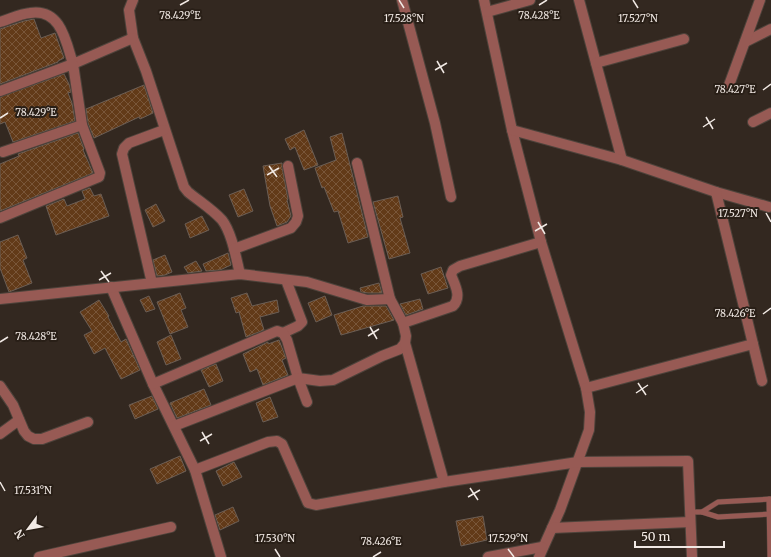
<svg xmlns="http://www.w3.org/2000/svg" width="771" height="557" font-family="Merriweather,serif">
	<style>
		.building { fill: url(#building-cross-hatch); stroke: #6b5e55 }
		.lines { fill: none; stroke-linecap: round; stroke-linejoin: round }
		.lane-casing { stroke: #4e433b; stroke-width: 6 }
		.street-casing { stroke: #4e433b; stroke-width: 12 }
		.lane { stroke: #975a54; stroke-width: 5 }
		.street { stroke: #975a54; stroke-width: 10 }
		.ticks { fill: none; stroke: #f1e9e4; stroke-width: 1.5 }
		.ticks-label { font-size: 10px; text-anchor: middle; fill: #f1e9e4; stroke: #291f17; stroke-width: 4; stroke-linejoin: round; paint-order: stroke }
	</style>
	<defs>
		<pattern id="building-cross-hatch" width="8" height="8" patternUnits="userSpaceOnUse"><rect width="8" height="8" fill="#623a18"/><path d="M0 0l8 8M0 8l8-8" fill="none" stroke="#795639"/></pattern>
	</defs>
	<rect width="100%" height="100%" fill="#332820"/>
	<g class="building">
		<polygon points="34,19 41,38 55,33 64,58 58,61 58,62 0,84 0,29 24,21"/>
		<polygon points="64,74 69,84 71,92 68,93 72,103 75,121 13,142 5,122 0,124 0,97"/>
		<polygon points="144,85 153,113 140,119 139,117 94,138 88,123 86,109"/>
		<polygon points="304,130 318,165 304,170 295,147 290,150 285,139"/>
		<polygon points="78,133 84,149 83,150 93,173 0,211 0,164 19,156 18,154"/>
		<polygon points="342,133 368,237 348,243 338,211 334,212 324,187 322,188 315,168 336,160 330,137"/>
		<polygon points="282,163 282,167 288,199 287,200 291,216 287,222 277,226 270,206 263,166"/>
		<polygon points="90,188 94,196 101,194 109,216 56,235 46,206 64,199 67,206 85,199 82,191"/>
		<polygon points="244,189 253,211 238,217 229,195"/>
		<polygon points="398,196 403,217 400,218 410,253 389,259 373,202"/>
		<polygon points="156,204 165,221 153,227 145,210"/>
		<polygon points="202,216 209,230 190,238 185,224"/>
		<polygon points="18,235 27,258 23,260 32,283 9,292 0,268 0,242"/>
		<polygon points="228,253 231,265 220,270 206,271 203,264"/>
		<polygon points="165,255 172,272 165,275 157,276 153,260"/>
		<polygon points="196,261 202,271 188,273 184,267"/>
		<polygon points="441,267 448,288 428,294 421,274"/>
		<polygon points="379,283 382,293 368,293 361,292 360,288"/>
		<polygon points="180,293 186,308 181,310 188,327 170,334 157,302"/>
		<polygon points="247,293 252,306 277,300 279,312 260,317 264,330 246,337 239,312 236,313 231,298"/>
		<polygon points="149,296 155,309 146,312 140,300"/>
		<polygon points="325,296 332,315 316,322 308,303"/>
		<polygon points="420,299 423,309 406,315 400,304"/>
		<polygon points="99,300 109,316 108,317 121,342 126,339 140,370 121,379 105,348 94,354 84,335 92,331 80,312"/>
		<polygon points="363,306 386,306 394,320 341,335 334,315"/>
		<polygon points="171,335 181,359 166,365 157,342"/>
		<polygon points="279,340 286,358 282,360 288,375 263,385 257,369 250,372 243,354 268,342 268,344"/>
		<polygon points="216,364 223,381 209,387 201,370"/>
		<polygon points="204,389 211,405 177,418 170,403"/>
		<polygon points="152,396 158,409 135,419 129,405"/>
		<polygon points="270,397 278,417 263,422 256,403"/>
		<polygon points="180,456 186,471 157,484 150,469"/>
		<polygon points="234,462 242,477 223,486 216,471"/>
		<polygon points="233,507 239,521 220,530 215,515"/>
		<polygon points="483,516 487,540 461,546 456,521"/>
	</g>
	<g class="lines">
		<defs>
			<g id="lane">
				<polyline points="769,499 770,557"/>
				<polyline points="690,512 702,512 718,502 771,499"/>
				<polyline points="702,512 718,517 771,514"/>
			</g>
			<g id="street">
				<path d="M133,0l-4,10 4,28 13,33 38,116 4,5c11,9 24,17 34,28 10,13 14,38 18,54"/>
				<polyline points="402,0 435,123 451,197"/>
				<polyline points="484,0 512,130 541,242 586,388 590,412 589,430 560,510 539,557"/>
				<polyline points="579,0 622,160"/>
				<polyline points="487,12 530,0"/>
				<path d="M0,22c10,-3 20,-8 30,-9 31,-5 36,29 43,51l60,-26"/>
				<polyline points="745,42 771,29"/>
				<polyline points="596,63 684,39"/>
				<polyline points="728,88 760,0"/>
				<polyline points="0,91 73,64 82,125 100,173 99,177 0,218"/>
				<polyline points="753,122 771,113"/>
				<polyline points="512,130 622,160 716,192 769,207"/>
				<polyline points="3,152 82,125"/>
				<polyline points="357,163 390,299 403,323"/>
				<polyline points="716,192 762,381"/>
				<polyline points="234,249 291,228 296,222 298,216 288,166"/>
				<polyline points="152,283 122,154 124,148 129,143 164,130"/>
				<polyline points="111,287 153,384 195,470 221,557"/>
				<polyline points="0,299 240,274 307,282 367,300 390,299"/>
				<polyline points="283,333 298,326 302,322 286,280"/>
				<polyline points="153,384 277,331 283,333 287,340 298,378 320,381 333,380 382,356 400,349 405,343"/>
				<polyline points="0,386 13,405 24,431 28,436 34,439 42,439 88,422"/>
				<polyline points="586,388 753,344"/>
				<polyline points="174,426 298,378 307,402"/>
				<polyline points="0,434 19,420"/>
				<polyline points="195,470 268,442 277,441 282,444 308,503 316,505 444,482 578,462 688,461 692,557"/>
				<path d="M444,482l-39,-139 1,-7 -3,-13 50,-17c9,-9 2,-21 -2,-31l2,-5 7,-4 81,-24"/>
				<polyline points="552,528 690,522"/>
				<polyline points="39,557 171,527"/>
				<polyline points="488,557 542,547"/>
			</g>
		</defs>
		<use href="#lane" class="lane-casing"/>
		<use href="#street" class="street-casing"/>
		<use href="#lane" class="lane"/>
		<use href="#street" class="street"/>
	</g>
	<path class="ticks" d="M399,0l5,8M633,0l5,8M180,5l9,-5M539,5l8,-5M437,61l7,12M435,70l12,-7M763,90l8,-6M706,117l7,12M0,118l8,-5M703,127l12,-8M269,166l8,11M267,175l12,-7M766,213l5,9M538,222l7,12M535,231l12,-7M101,271l8,11M99,280l12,-7M763,314l8,-6M370,327l7,12M368,336l11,-7M0,342l8,-5M638,383l8,12M636,393l12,-8M202,432l7,12M200,441l12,-7M0,482l5,9M470,488l8,12M468,497l12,-7M275,549l5,8M508,549l6,8M373,557l8,-5"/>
	<g class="ticks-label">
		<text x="180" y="19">78.429°E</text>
		<text x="539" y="19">78.428°E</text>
		<text x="404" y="22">17.528°N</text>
		<text x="638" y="22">17.527°N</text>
		<text x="735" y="93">78.427°E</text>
		<text x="36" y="116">78.429°E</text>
		<text x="738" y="217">17.527°N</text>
		<text x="735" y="317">78.426°E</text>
		<text x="36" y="340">78.428°E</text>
		<text x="33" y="494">17.531°N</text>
		<text x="275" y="542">17.530°N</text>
		<text x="508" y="542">17.529°N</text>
		<text x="381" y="545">78.426°E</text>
	</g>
	<g transform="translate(28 529) rotate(238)" stroke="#291f17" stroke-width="3" paint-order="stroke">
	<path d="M0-3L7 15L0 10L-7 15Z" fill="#f1e9e4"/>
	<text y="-6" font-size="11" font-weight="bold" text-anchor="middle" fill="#f1e9e4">N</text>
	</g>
	<path d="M635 541v6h89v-6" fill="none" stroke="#f1e9e4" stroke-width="2"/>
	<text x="641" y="541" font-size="12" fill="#f1e9e4" stroke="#291f17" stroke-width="3" paint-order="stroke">50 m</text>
</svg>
